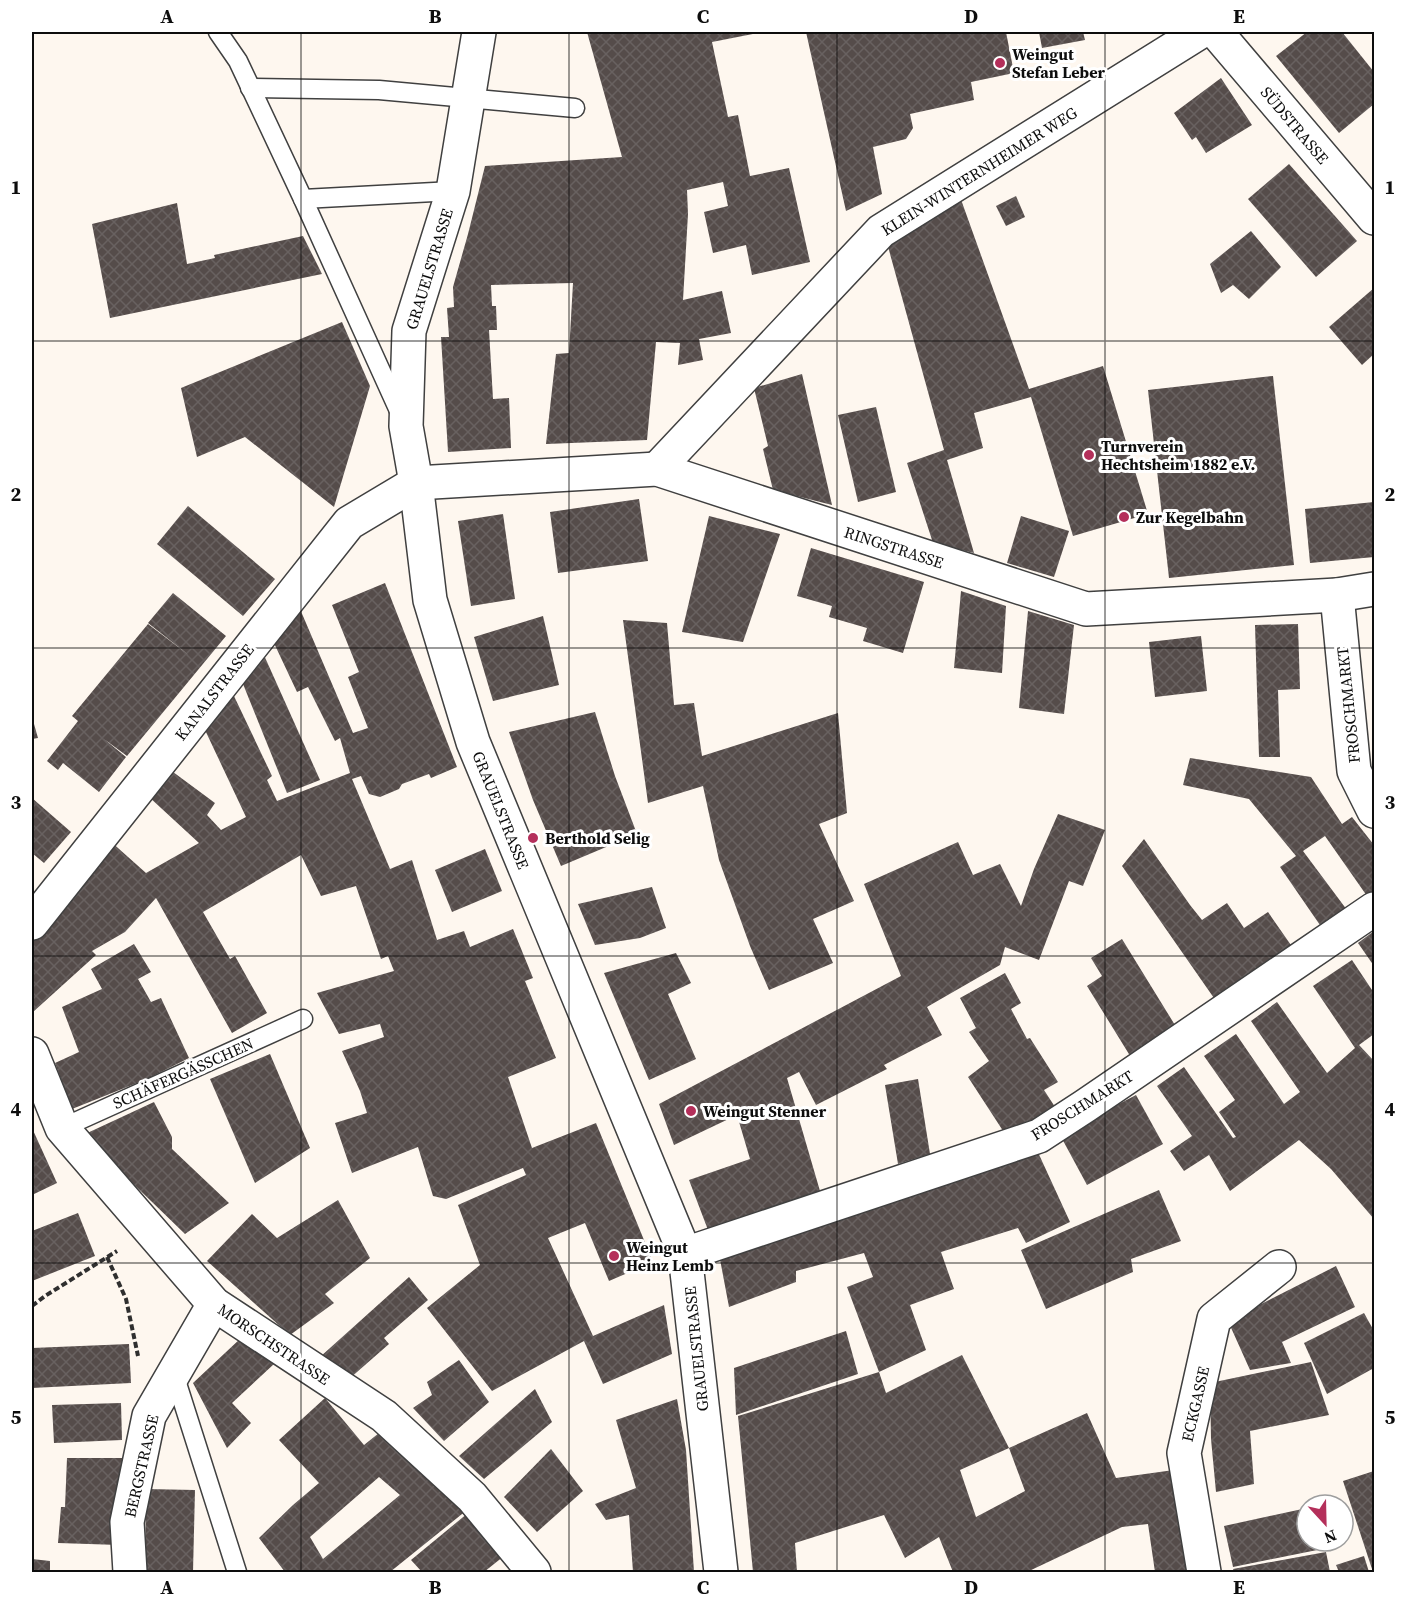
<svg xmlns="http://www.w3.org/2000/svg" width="1406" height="1604" font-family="'Source Serif 4',serif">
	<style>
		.building { fill: url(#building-cross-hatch); fill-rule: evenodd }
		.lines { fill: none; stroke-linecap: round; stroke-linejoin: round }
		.lane-casing { stroke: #404040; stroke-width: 21 }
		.street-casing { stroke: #404040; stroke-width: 36 }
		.path { stroke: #2f2f2f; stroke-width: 4; stroke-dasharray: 6 3; stroke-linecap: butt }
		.lane { stroke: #fff; stroke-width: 18 }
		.street { stroke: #fff; stroke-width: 33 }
		.grid { fill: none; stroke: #0d0d0d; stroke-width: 1.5; stroke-opacity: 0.55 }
		.poi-dot { fill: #b42f5a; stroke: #fff; stroke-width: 2 }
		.labels { text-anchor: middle; stroke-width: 6; stroke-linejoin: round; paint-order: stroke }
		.poi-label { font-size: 16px; font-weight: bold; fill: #0d0d0d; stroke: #fff; text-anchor: start }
		.street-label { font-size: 16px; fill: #0d0d0d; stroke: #fff }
		.neatline { fill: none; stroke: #0d0d0d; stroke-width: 2 }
		.grid-label { font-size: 20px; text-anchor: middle; font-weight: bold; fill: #0d0d0d }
	</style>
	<defs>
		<pattern id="building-cross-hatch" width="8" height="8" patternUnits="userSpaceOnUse" patternTransform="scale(1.5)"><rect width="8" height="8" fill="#554c4a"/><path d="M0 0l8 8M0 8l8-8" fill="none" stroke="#686160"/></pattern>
	</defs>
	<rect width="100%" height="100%" fill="#fef7ef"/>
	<g class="building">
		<polygon points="587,32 763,32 712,42 728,117 738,115 750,176 789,168 810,262 752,275 746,245 713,253 704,212 728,206 723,182 687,190 688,214 683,300 722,291 731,333 699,339 703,360 678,365 680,343 656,342 647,440 546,444 556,354 569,353 573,283 491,285 492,306 496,306 497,330 489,330 493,399 509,398 511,448 448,452 441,337 449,337 447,308 454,307 453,287 468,234 485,166 622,157"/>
		<polygon points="806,32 1006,32 1014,73 971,82 974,100 910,114 913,128 906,139 873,147 882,194 846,211"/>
		<polygon points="1039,32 1083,32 1085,40 1042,48"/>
		<polygon points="1307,32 1342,32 1374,72 1374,104 1339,133 1276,56"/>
		<polygon points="1221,78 1252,125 1206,153 1196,137 1192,140 1174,113"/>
		<polygon points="1289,164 1357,241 1316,277 1248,199"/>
		<polygon points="959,194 1029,389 1103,366 1148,514 1073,536 1031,397 974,413 983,448 947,460 974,553 933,543 907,463 944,450 887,243"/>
		<polygon points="1016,196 1025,217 1006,226 996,206"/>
		<polygon points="177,203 187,264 215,258 214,255 303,236 322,274 110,318 92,224"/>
		<polygon points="1251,231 1281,267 1249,299 1233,285 1221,293 1210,264"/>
		<polygon points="1374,288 1374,354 1362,365 1329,327"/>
		<polygon points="342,322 370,386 334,507 245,437 197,457 181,388"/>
		<polygon points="802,374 832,505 773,490 763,449 768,446 754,388"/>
		<polygon points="1273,376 1294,565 1169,578 1148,390"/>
		<polygon points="876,407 896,492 858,502 838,415"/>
		<polygon points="639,499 648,561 558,573 550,512"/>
		<polygon points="1374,502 1374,557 1310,563 1305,509"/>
		<polygon points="188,506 275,579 243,616 157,544"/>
		<polygon points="503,514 515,599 471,606 458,521"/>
		<polygon points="709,516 780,534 743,642 682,632"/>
		<polygon points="1021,516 1069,531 1054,577 1007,563"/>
		<polygon points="811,548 924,582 903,653 863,641 867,628 829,617 832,606 797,596"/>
		<polygon points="385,583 457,767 431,778 429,774 402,784 399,789 380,797 369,794 361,776 352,779 390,869 412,860 437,940 464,931 470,947 513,929 533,978 525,981 556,1058 508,1077 532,1148 596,1123 653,1262 609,1281 585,1223 548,1238 593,1336 664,1305 672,1354 603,1384 584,1341 492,1391 427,1308 480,1265 458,1205 526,1175 523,1168 446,1199 433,1196 418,1147 352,1173 335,1123 367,1113 360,1091 342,1051 384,1037 380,1024 339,1034 317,993 394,971 388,956 381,959 356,886 321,896 301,855 203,912 230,959 235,956 267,1013 232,1033 156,898 125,932 92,951 96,955 33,1012 32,1009 32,941 57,912 109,840 146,873 199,843 149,797 169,769 215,803 207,815 221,830 246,817 205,730 233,694 272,776 267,780 277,801 350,773 340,738 335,741 308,687 297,692 273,641 300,609 353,733 368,728 348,677 359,672 332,605"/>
		<polygon points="961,591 1006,606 1002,673 954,668"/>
		<polygon points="173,593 226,636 127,756 104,739 126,757 99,792 63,763 58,770 47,761 78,721 72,716 148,624 190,656 148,623"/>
		<polygon points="1028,611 1074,625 1064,714 1019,708"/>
		<polygon points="543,616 559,685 493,701 474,637"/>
		<polygon points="623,620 667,623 674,705 694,703 702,756 838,713 847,813 819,824 854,901 813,919 833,963 769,990 750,946 719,860 703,786 648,803"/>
		<polygon points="1298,624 1300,689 1278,690 1280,757 1259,757 1255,625"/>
		<polygon points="1201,636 1207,691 1155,697 1149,642"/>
		<polygon points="263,653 320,780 287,793 241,679"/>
		<polygon points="595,712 615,776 637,834 561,866 533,800 509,732"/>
		<polygon points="32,717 38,738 32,739"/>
		<polygon points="1190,758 1311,777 1342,824 1352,817 1374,845 1374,891 1367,896 1325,836 1303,851 1347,910 1322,928 1280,867 1296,856 1249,799 1183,785"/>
		<polygon points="32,798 71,832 44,863 32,853"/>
		<polygon points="1058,814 1105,830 1083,886 1069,881 1039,960 1005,947 1000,965 927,1007 942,1035 884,1065 887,1069 816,1105 799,1072 787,1078 820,1191 708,1230 689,1180 750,1159 737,1115 674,1145 659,1104 901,976 864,884 958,842 973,875 1000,864 1021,906 1034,869"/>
		<polygon points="1144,839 1190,905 1202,920 1227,903 1244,928 1268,912 1293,948 1216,1001 1122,866"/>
		<polygon points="485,849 502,891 452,912 435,870"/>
		<polygon points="652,887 666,928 640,938 595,945 578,904"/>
		<polygon points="1374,931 1374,966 1358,943"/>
		<polygon points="1122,939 1178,1030 1132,1059 1087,986 1102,976 1091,958"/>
		<polygon points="134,944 151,972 138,979 151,1002 161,998 189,1058 147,1079 72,1109 55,1063 79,1052 62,1007 102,989 91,969"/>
		<polygon points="676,953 691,983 668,994 696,1059 649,1080 604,973"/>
		<polygon points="1352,960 1374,993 1374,1034 1359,1045 1374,1061 1374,1219 1331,1169 1299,1140 1230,1191 1209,1155 1184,1171 1170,1151 1192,1136 1157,1086 1184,1067 1233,1138 1236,1137 1219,1112 1235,1100 1204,1056 1236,1034 1284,1104 1300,1092 1251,1021 1277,1002 1327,1073 1355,1048 1313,986"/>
		<polygon points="1005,973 1021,1003 1011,1009 1027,1039 1030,1038 1058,1082 1044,1090 1057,1110 1007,1137 968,1077 989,1061 969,1032 976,1028 960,998"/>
		<polygon points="270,1054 310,1148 255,1183 210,1079"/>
		<polygon points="918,1079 930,1154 898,1164 885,1085"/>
		<polygon points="1136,1095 1163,1144 1087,1185 1060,1135"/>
		<polygon points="154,1102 172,1137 172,1149 229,1203 185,1234 83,1135"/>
		<polygon points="32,1128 57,1183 32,1195"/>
		<polygon points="1036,1148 1070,1222 1026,1243 1018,1228 941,1252 954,1289 910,1305 926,1350 879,1372 847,1287 873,1277 864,1253 796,1271 796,1282 729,1307 719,1254"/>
		<polygon points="1159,1190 1181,1241 1131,1259 1133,1272 1046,1309 1021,1250"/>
		<polygon points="338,1200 370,1258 325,1294 334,1303 290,1335 207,1261 252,1214 277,1238"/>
		<polygon points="78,1213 95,1256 32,1281 32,1231"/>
		<polygon points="1336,1266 1355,1307 1282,1342 1291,1363 1250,1370 1228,1321"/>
		<polygon points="409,1277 428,1300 384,1338 389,1344 349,1379 320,1357"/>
		<polygon points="1364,1313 1374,1331 1374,1368 1327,1394 1304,1343"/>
		<polygon points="846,1331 858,1374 736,1415 734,1368"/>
		<polygon points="241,1338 274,1364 232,1403 251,1423 227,1448 193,1383"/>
		<polygon points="129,1344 131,1383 32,1388 32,1348"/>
		<polygon points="962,1355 1009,1448 960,1470 976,1517 1025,1491 1009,1448 1087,1413 1116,1478 1174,1470 1188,1572 1155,1572 1148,1524 1122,1527 1027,1572 953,1572 939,1537 905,1558 884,1515 795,1543 797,1572 753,1572 738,1416 879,1372 886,1393"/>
		<polygon points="459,1360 489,1402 444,1441 413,1408 432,1395 427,1382"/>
		<polygon points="1311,1362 1329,1415 1250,1431 1254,1484 1216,1492 1211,1439 1210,1383"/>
		<polygon points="535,1389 552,1422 484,1479 459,1456"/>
		<path d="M325,1398l39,47 15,-12 88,77 -77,62h-105l-26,-34 34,-33 26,-22 -40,-43zM379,1477l21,18 -77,64 -13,-22z"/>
		<polygon points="677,1399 686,1450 694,1572 633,1572 629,1515 606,1520 595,1504 636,1488 616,1420"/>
		<polygon points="121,1403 122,1440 54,1443 52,1405"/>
		<polygon points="551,1449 583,1491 537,1532 504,1497"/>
		<polygon points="67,1458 126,1458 119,1545 58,1543 61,1507 65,1507"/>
		<polygon points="1374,1471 1374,1572 1373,1572 1343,1481"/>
		<polygon points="146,1489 195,1490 193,1572 145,1572"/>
		<polygon points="1307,1508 1307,1541 1331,1541 1332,1547 1233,1567 1224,1526"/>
		<polygon points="468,1513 504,1556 484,1572 422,1572 411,1560"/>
		<polygon points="1326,1552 1330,1572 1234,1572 1233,1569"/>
		<polygon points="1364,1556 1369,1572 1339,1572 1336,1565"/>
		<polygon points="32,1559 50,1561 50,1572 32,1572"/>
	</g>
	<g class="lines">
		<defs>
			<g id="lane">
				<polyline points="218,32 238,61 303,199 400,413"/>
				<polyline points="250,88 379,90 575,108"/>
				<polyline points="303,199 453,191"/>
				<polyline points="62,1128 303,1019"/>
				<polyline points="174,1374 237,1572"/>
			</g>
			<g id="street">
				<polyline points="479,32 453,191 409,331 406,426 416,483 430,600 473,742 685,1254 721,1572"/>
				<polyline points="1216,32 1374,218"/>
				<polyline points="657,469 881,231 1200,32"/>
				<polyline points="1337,595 1354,771 1374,811"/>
				<polyline points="32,923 349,523 416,483 657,469 1086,609 1337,595 1374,589"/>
				<polyline points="32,1054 62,1128 214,1304 384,1416 472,1497 534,1572"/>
				<polyline points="685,1254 1039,1136 1085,1106 1374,909"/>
				<polyline points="130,1572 127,1522 149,1416 214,1304"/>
				<polyline points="1204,1572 1184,1453 1214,1319 1279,1267"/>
			</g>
		</defs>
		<use href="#lane" class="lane-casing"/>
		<use href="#street" class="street-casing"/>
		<g class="path">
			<polyline points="107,1257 126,1299 138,1356"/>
			<polyline points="32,1306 45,1296 117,1251"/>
		</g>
		<use href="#lane" class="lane"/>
		<use href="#street" class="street"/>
	</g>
	<path class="grid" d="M301,32v1540M569,32v1540M837,32v1540M1105,32v1540M32,341h1342M32,648h1342M32,956h1342M32,1263h1342"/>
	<g class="poi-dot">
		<circle cx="1000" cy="63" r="6"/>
		<circle cx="1089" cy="455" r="6"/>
		<circle cx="1124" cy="517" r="6"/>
		<circle cx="533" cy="838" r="6"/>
		<circle cx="691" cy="1111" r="6"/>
		<circle cx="614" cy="1256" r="6"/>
	</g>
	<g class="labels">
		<g class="poi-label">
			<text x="1012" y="60">Weingut<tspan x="1012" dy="18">Stefan Leber</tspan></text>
			<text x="1101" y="452">Turnverein<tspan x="1101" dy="18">Hechtsheim 1882 e.V.</tspan></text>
			<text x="1136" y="523">Zur Kegelbahn</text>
			<text x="545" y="844">Berthold Selig</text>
			<text x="703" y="1117">Weingut Stenner</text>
			<text x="626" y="1253">Weingut<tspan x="626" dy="18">Heinz Lemb</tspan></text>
		</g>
		<g class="street-label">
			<text transform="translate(1295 125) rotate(50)" y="6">SÜDSTRASSE</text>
			<text transform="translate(979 171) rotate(-32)" y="6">KLEIN-WINTERNHEIMER WEG</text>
			<text transform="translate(429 269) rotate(-73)" y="6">GRAUELSTRASSE</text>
			<text transform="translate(894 547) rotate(18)" y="6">RINGSTRASSE</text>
			<text transform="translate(214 692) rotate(-52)" y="6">KANALSTRASSE</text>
			<text transform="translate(1348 705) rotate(-96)" y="6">FROSCHMARKT</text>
			<text transform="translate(501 810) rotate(68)" y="6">GRAUELSTRASSE</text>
			<text transform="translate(183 1073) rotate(-24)" y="6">SCHÄFERGÄSSCHEN</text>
			<text transform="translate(1082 1105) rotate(-32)" y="6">FROSCHMARKT</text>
			<text transform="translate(274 1344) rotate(34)" y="6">MORSCHSTRASSE</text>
			<text transform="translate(696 1349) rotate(-96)" y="6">GRAUELSTRASSE</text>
			<text transform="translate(1195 1404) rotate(-77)" y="6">ECKGASSE</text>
			<text transform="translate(141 1466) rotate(-77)" y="6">BERGSTRASSE</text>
		</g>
	</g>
	<rect width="1406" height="1604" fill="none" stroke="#ffffff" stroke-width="66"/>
	<g transform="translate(1325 1523) rotate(158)"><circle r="28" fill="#ffffff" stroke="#9e9e9e" stroke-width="1.5"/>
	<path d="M0-4.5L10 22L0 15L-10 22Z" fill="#b42f5a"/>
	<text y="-9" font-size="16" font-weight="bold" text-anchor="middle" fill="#0d0d0d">N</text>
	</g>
	<rect x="33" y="33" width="1340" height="1538" class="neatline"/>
	<g class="grid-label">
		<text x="167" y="23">A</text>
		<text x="435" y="23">B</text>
		<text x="703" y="23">C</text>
		<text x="971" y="23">D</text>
		<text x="1239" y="23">E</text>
		<text x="16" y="194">1</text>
		<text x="1390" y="194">1</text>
		<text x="16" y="501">2</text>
		<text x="1390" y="501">2</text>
		<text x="16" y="809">3</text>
		<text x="1390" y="809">3</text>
		<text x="16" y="1116">4</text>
		<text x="1390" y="1116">4</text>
		<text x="16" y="1424">5</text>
		<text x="1390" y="1424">5</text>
		<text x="167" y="1594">A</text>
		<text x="435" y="1594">B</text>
		<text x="703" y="1594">C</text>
		<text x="971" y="1594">D</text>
		<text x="1239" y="1594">E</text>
	</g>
</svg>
